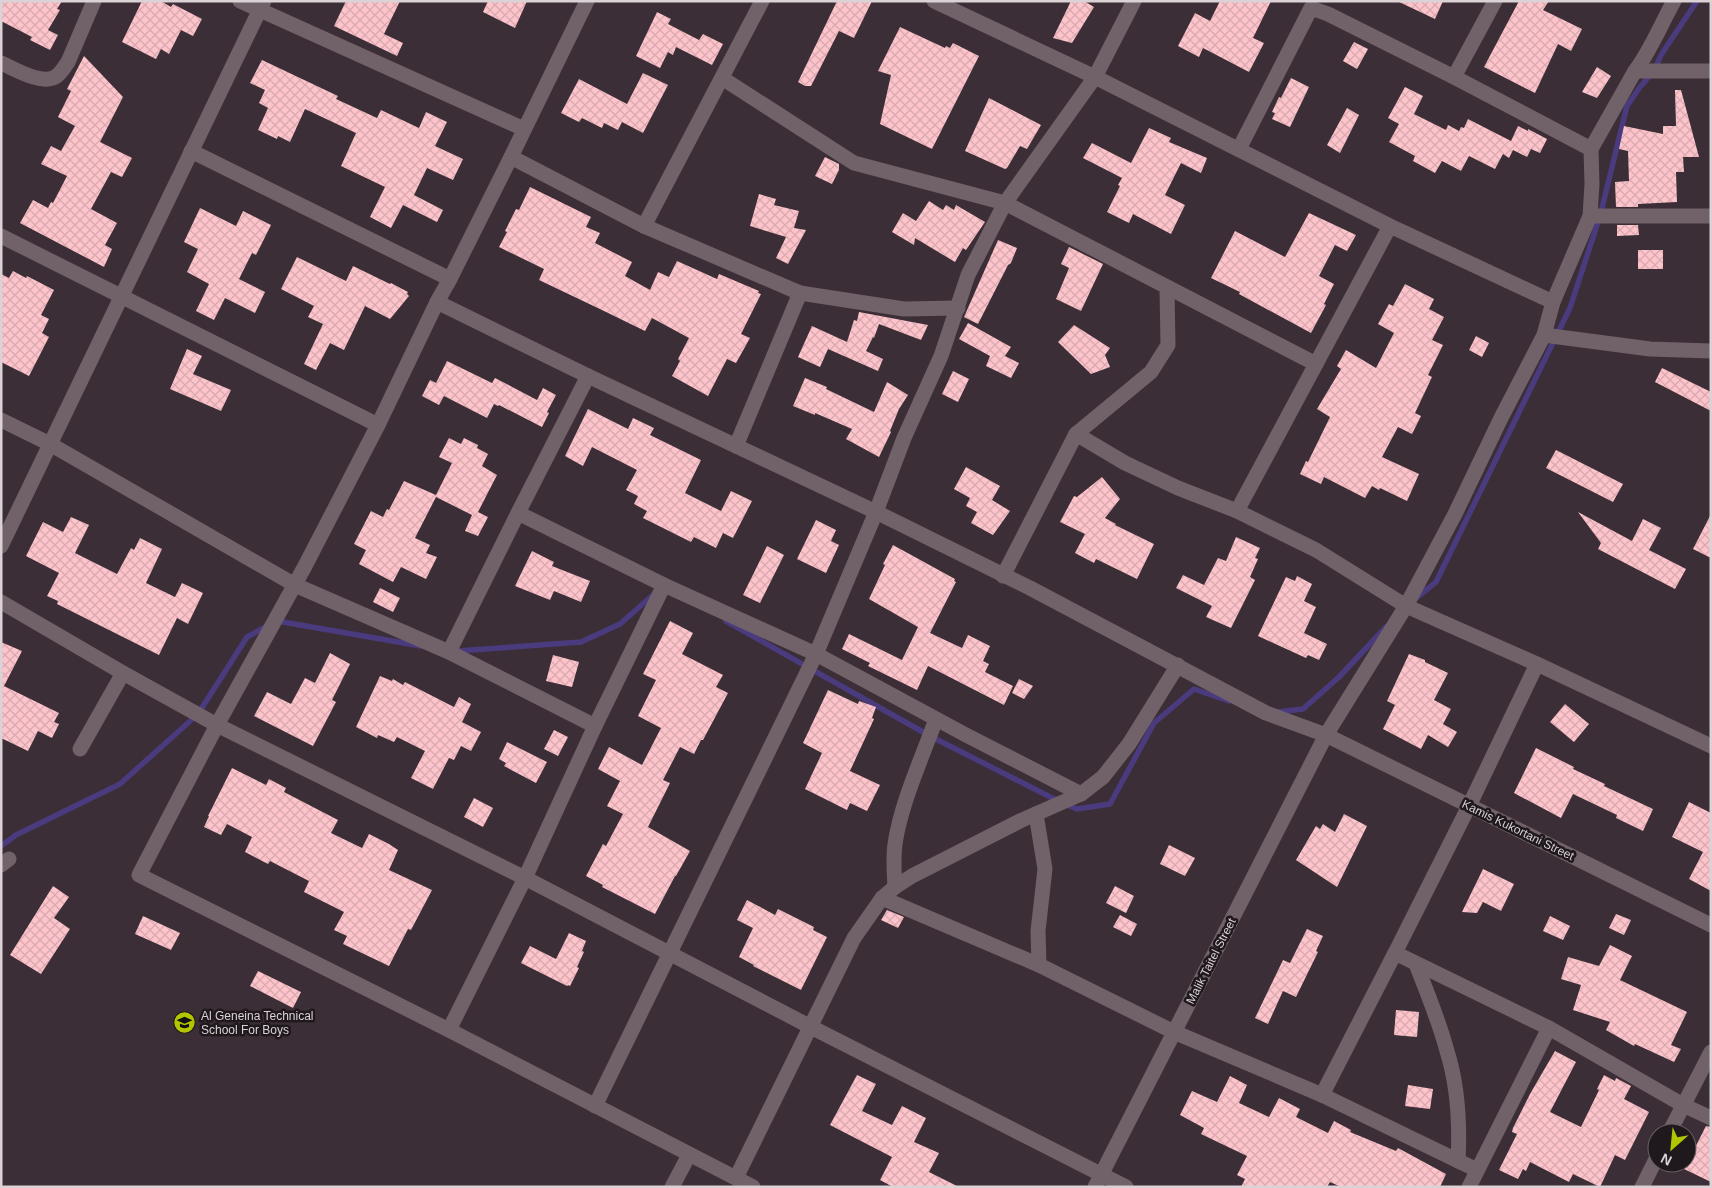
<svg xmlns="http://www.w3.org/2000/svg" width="1712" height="1188" font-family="Helvetica,sans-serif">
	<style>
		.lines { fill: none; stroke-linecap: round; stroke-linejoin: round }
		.stream { stroke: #4a3b7f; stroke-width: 5.5 }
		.building { fill: url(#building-cross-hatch) }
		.street { stroke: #716169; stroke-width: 15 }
		.secondary { stroke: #716169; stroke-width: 15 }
		.labels { text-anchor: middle; stroke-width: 5; stroke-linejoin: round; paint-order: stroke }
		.street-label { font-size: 12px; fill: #dbd2d6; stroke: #1f181c }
		.poi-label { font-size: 12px; fill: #dbd2d6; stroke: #1f181c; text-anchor: start }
	</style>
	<defs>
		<pattern id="building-cross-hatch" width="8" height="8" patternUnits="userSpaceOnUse" patternTransform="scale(1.25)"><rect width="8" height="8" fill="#fec4cb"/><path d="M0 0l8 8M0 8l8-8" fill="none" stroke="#d8a9af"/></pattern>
	</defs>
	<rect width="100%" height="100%" fill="#3c2e36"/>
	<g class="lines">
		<g class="stream">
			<polyline points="1416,598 1436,582 1570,308 1600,216 1627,106 1640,87 1654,71 1661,55 1697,1"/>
			<polyline points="277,621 421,646"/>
			<polyline points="726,621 930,736 1062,803 1077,809 1110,804 1154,723 1194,689 1229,701"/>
			<polyline points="457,651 581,642 620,624 654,594"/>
			<polyline points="1277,712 1303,709 1339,677 1386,627"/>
			<polyline points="1,846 16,835 120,784 198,714 247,637 267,626"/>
		</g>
	</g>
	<g class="building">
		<polygon points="1,1 62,1 57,9 60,10 48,30 58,35 50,50 30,40 32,37 1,21"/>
		<polygon points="142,1 161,1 171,7 173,4 202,19 193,36 181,30 169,54 161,49 156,59 122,42"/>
		<polygon points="346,1 400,1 384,34 403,43 397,56 334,26"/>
		<polygon points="488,1 527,1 515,28 483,12"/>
		<polygon points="837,1 872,1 854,38 839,31 811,86 805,86 798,82"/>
		<polygon points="1071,1 1084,1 1094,7 1072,43 1053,38"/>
		<polygon points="1220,1 1271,1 1253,38 1264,43 1249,72 1203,48 1199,57 1178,46 1195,13 1210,21"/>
		<polygon points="1397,1 1443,1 1435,19"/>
		<polygon points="1519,1 1549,1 1543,10 1582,29 1571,51 1558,44 1535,93 1484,67"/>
		<polygon points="657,12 671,19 668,24 699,40 703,34 723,44 712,65 676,47 673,55 668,52 660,68 636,56"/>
		<polygon points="900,27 945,48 946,46 950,48 953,43 979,56 932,149 880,124 891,75 878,71"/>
		<polygon points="1354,42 1368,49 1357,69 1343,61"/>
		<polygon points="84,56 123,97 100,142 132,158 122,177 111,172 91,209 117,223 105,245 112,249 104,267 20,223 33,200 48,208 51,202 53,203 67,176 41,164 51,146 61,151 75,126 58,117 71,91 67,89"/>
		<polygon points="262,60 338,96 336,99 377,118 381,110 419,128 426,112 447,122 435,146 463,159 453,180 427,168 414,195 443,210 437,222 403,205 391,228 370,217 385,187 341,166 356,133 305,109 290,142 278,136 277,139 258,130 268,108 259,103 265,90 250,83"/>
		<polygon points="1597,67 1611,76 1597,98 1582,92"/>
		<polygon points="643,73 668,85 643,133 622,122 618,130 604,123 602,128 582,118 579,122 561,113 579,79 627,104"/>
		<polygon points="1291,78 1309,87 1290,127 1272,119 1275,113 1272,112 1279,97 1281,98"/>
		<polygon points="1405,87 1423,96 1414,114 1446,130 1448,125 1459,131 1461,127 1464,128 1468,119 1511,141 1518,126 1528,131 1528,129 1547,139 1540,153 1531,149 1527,157 1513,150 1509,158 1503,154 1495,169 1469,156 1461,171 1442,161 1435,173 1413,161 1415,156 1389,142 1399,124 1388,118"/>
		<polygon points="1675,90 1681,90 1699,157 1683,157 1684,172 1676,172 1677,202 1638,204 1638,207 1616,207 1615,182 1629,181 1628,151 1619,149 1624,126 1663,134 1663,126 1676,126"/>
		<polygon points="989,98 1041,125 1027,149 1020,146 1007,168 1005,169 965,151"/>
		<polygon points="1347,108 1359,115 1340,153 1327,145"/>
		<polygon points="1149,128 1171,138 1169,142 1207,158 1201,173 1181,163 1165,195 1185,205 1171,234 1133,214 1129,223 1107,212 1120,186 1118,185 1122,178 1083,158 1092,143 1131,163"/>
		<polygon points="825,157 839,164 839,170 832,184 815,176"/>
		<polygon points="530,187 591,217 586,227 600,233 595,243 632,262 625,276 650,290 658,272 669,277 677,261 717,279 719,274 759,291 758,293 761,294 741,334 750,338 736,363 727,359 708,396 672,376 680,361 678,359 689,338 652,318 645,331 604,311 539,280 544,269 499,247 507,232 505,231 516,209 519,210"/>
		<polygon points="759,194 776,199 774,205 799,211 794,228 806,230 788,264 776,258 786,237 750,226"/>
		<polygon points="929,201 943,210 946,205 954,210 956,205 985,222 966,250 963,248 955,262 915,238 914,245 892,232 903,213 916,221"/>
		<polygon points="200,208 236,226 243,211 271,225 256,255 252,253 239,279 265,292 255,313 225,298 214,320 196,311 209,284 187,272 198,249 184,242"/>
		<polygon points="1309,213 1356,235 1347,251 1335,245 1319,276 1334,284 1324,304 1326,305 1311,333 1239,294 1240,292 1211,278 1235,231 1285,257"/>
		<polygon points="1617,225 1638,225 1639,235 1617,236"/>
		<polygon points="998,240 1017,248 1011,263 1008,265 978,324 964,317"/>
		<polygon points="1069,247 1103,264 1081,311 1056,299 1069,268 1061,264"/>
		<rect x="1638" y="250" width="25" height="19"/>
		<polygon points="297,257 346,281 353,266 390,284 391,283 408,292 407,294 409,296 390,319 365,306 344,350 330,343 316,370 304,364 323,324 308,317 314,306 281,289"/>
		<polygon points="13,271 26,278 27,276 54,290 41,315 49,319 42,333 49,337 29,376 1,362 1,274 9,278"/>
		<polygon points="1405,284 1434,299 1429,309 1444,317 1432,340 1443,345 1428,375 1432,377 1415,413 1421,416 1412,434 1398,427 1382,457 1419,474 1407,501 1380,488 1379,490 1372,486 1365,498 1324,477 1321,484 1300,474 1306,461 1308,462 1330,417 1317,409 1341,369 1337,366 1346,350 1376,368 1394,333 1378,324 1389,304 1393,306"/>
		<polygon points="859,312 928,325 921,340 879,324 874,338 873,337 866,351 883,359 878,371 828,349 820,367 798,357 812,326 847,342 854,320 857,321"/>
		<polygon points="968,323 1011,347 1005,356 1019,363 1011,378 986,366 990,356 959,339"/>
		<polygon points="1074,325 1110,348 1105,355 1110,367 1091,374 1058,342"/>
		<polygon points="1476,336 1489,343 1482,357 1469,350"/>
		<polygon points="187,349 202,356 193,374 231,390 221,411 170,389"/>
		<polygon points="447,361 492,383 495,378 537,400 543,388 556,395 547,412 549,413 542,427 499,405 498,406 494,404 487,418 444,396 439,405 422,396 430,380 436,383"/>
		<polygon points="1662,368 1711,392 1711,411 1655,382"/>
		<polygon points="953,371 969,379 958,402 942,394"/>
		<polygon points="805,378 827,387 826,389 874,412 887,382 908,395 899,409 890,431 891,432 879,457 846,439 852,429 815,413 815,415 793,406"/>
		<polygon points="588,409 628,429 633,418 654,428 650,435 701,460 685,493 721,511 731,491 752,501 733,538 723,533 716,548 694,537 691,542 643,518 647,511 634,504 638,496 626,490 637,470 592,447 583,466 565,456"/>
		<polygon points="449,438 461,444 464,438 478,445 477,448 488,454 482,466 497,475 478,512 488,517 478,536 465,531 472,515 436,497 415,538 430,545 426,553 437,557 426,579 401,567 393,582 359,564 366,550 354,544 371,511 383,517 387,509 389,510 404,481 436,495 452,463 439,457"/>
		<polygon points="1556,450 1623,484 1613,502 1546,468"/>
		<polygon points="966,467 1000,486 992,500 1010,511 993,535 971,523 977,512 966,506 970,498 954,489"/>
		<polygon points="1102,477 1120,499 1105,518 1116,524 1115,525 1154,544 1137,579 1096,559 1094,563 1075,553 1085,534 1060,522 1074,496 1077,497"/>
		<polygon points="1578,512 1632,541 1643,519 1661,528 1649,550 1686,569 1675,589 1598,549 1601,543"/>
		<polygon points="1711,514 1711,558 1693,549"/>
		<polygon points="71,517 89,525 75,553 117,574 131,548 134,550 140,538 162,549 146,583 175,597 182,583 203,593 188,624 177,618 159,655 57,604 58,601 47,596 59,573 26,556 43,522 63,532"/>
		<polygon points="816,520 836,530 831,541 839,545 826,573 797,559"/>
		<polygon points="1236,537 1260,548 1255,558 1258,559 1250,577 1255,580 1231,628 1206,617 1212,606 1176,588 1183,575 1204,585 1218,558 1226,561"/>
		<polygon points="893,545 955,579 954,581 956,582 930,633 962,648 968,635 990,646 983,661 989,664 985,672 1013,686 1004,705 928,666 917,690 868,666 870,663 842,649 849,634 902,660 918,627 869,599 885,565 883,564"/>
		<polygon points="767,546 784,555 760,603 743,595"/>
		<polygon points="532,551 554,562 552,566 590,581 581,602 554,591 550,600 515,586"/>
		<polygon points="1297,576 1312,584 1304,601 1316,607 1304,633 1327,644 1319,660 1308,655 1306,658 1258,636 1286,577 1295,581"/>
		<polygon points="380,588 400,598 393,612 373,602"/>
		<polygon points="670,621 693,633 682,654 723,675 716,687 728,693 703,740 701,740 694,754 680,747 663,780 670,783 648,827 690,851 676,876 675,876 655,914 602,887 603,885 586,876 603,844 606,846 623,814 607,806 620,781 598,769 609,747 642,765 661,728 638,716 656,680 643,674"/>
		<polygon points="1,642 22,651 4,686 59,713 54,722 59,724 52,738 38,731 28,751 1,738"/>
		<polygon points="330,653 350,664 332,700 336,702 313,746 254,716 267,692 291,704 305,678 315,683"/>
		<polygon points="1409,654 1425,660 1425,662 1448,673 1434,700 1451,709 1443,724 1457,732 1448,747 1428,735 1421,749 1383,729 1395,705 1387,701"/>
		<polygon points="553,655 579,662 572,687 546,681"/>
		<polygon points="380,676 392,681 393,679 403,685 405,682 454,707 459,697 471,704 462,722 481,732 471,751 461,746 454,760 449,758 433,789 411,778 425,751 397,737 394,742 378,735 377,738 356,727"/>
		<polygon points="1019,679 1033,686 1024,699 1012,693"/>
		<polygon points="828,690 858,704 859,701 876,707 872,718 874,719 850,771 880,785 867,811 850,803 847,810 805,789 822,753 803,743"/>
		<polygon points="1565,704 1589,724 1574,742 1550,722"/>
		<polygon points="554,730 568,737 558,756 544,749"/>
		<polygon points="507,742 547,762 536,783 504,766 506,763 499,759"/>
		<polygon points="1536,748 1574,767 1573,769 1605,784 1604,786 1653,809 1643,831 1616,818 1617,815 1573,794 1561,818 1514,793"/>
		<polygon points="232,768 266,785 269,779 286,788 284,792 338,820 331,833 362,848 369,834 389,844 398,850 389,870 432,890 411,930 408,929 389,966 343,944 347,936 334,930 344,912 304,892 309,881 270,861 268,864 245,852 252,837 227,824 221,835 204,827 209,816 208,816"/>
		<polygon points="474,798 493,808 483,827 464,817"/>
		<polygon points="1689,802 1711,813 1711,891 1689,879 1703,852 1672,837"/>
		<polygon points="1344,814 1367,826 1337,887 1296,860 1316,826 1320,829 1323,824 1335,832"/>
		<polygon points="1169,845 1195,858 1185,876 1160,864"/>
		<polygon points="1483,869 1514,884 1501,911 1483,902 1477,913 1462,912"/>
		<polygon points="53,886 69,897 54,918 70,929 41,974 10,955"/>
		<polygon points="1115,886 1134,896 1126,913 1106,903"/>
		<polygon points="747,900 775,915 778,909 814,927 813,930 827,937 801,990 753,966 754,965 739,957 753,928 737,920"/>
		<polygon points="887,910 904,917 898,928 881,920"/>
		<polygon points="1616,914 1631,920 1624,935 1609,928"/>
		<polygon points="1120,915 1137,924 1131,936 1113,927"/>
		<polygon points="143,916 180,933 171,950 135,934"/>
		<polygon points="1550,916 1570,926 1563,940 1543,931"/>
		<polygon points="1307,929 1323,936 1316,951 1318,952 1296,997 1283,991 1268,1024 1255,1018 1283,960 1290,963"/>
		<polygon points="569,933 586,941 582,951 584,952 577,967 579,968 570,986 568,985 567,986 521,963 530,946 556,959"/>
		<polygon points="1610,945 1632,956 1620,980 1687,1012 1671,1045 1681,1049 1674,1062 1635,1044 1634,1046 1606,1030 1610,1022 1573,1010 1581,985 1561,979 1568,957 1599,966"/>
		<polygon points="258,971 301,992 293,1008 250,986"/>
		<polygon points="1396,1010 1419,1012 1417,1037 1394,1035"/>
		<polygon points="1555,1051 1576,1062 1550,1112 1581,1127 1599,1090 1597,1089 1604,1075 1615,1081 1616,1078 1631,1086 1624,1099 1649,1112 1625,1160 1615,1155 1600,1187 1573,1174 1569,1182 1530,1162 1526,1171 1523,1169 1518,1179 1499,1170 1517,1134 1512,1132 1513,1128 1530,1094"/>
		<polygon points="857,1075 876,1084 862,1111 892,1125 902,1106 926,1118 914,1142 939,1153 929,1172 959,1187 893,1187 880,1180 892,1157 830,1125"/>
		<polygon points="1230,1076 1247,1085 1239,1103 1269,1117 1279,1098 1300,1109 1296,1117 1328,1133 1334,1121 1351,1130 1350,1132 1396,1151 1398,1148 1446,1174 1440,1187 1341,1187 1330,1182 1327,1187 1241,1187 1245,1179 1237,1175 1247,1156 1201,1134 1204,1128 1180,1115 1192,1091 1217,1102"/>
		<polygon points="1408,1085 1433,1089 1430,1109 1405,1106"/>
		<polygon points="1706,1126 1711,1127 1711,1182 1684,1169"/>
	</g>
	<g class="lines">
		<g class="street">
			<polyline points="240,1 524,129"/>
			<polyline points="934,1 1095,77 1134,1"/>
			<path d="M1,63c14,6 40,22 54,14 6,-3 9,-10 13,-15l26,-61"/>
			<path d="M1635,71c16,-21 26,-47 39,-70"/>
			<polyline points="1454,77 1495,1"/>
			<polyline points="722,78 854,163 1005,203 1316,364"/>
			<polyline points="1239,149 1311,8 1328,14 1454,77 1591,149"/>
			<polyline points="191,151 450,279"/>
			<polyline points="511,157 644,226 800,293 904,309 958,308"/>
			<polyline points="1590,216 1711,216"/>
			<polyline points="644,226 762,1"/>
			<polyline points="1,236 378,425"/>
			<polyline points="1167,288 1168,345 1151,372 1076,434 1125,463 1178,488 1237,511 1316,550 1406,606 1537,664 1711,746"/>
			<polyline points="437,302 450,279 511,157 587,1"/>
			<polyline points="1544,335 1650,349 1711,351"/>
			<polyline points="1,420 50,444 295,585 449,652 595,726"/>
			<polyline points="736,446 800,293"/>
			<polyline points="1237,511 1390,226"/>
			<polyline points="1,546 264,1"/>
			<polyline points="1003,576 1076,434"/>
			<polyline points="664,585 816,654 966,735 1081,794"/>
			<polyline points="1,602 123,673 217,725 525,878 811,1027 1126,1187"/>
			<polyline points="449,652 518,513"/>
			<polyline points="1537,664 1469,806 1395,953 1549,1028 1683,1105 1711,1118"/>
			<polyline points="80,749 123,673"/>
			<polyline points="1036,814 1045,869 1038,931 1039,965"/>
			<polyline points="1,865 9,859"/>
			<path d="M895,887c-1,-15 -2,-28 0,-43 6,-41 27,-86 41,-125"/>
			<polyline points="882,898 1039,965 1174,1032 1322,1095 1477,1170"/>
			<path d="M1416,964c11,28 23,57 31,87 11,35 13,73 11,110"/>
			<polyline points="449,1030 525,878 595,726 664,585 518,513 588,376"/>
			<polyline points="1322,1095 1395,953"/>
			<polyline points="595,1106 816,654 876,512 904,438 941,356 968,275 1005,203 1095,77 1390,226 1553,302"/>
			<polyline points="736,1178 854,938 882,898 895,887 912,876 1022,820 1081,794 1103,777 1129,744 1178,665"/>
			<polyline points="672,1187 689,1155"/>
			<polyline points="753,1187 449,1030 139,875 217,725 305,566 378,425 437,302 588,376 876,512 1030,588 1266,713 1326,735 1711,925"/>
			<polyline points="1469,1187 1549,1028"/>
		</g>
		<g class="secondary">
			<polyline points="1669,1133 1711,1052"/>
			<polyline points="1095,1187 1326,735 1406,606 1455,514 1501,418 1544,335 1553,302 1590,216 1592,184 1591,149 1635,71 1711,71"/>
			<polyline points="1642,1187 1657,1157"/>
		</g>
	</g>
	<defs>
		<symbol id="university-disc" viewBox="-11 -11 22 22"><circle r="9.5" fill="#b1c500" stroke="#1f181c"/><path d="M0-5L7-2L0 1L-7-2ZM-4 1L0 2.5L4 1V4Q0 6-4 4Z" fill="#111"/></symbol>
	</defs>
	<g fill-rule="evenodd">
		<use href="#university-disc" x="172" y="1010" width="25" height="25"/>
	</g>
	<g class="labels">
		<g class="street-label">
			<text transform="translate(1518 830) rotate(26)" y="4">Kamis Kukortani Street</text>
			<text transform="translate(1211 961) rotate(-63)" y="4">Malik Taitel Street</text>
		</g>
		<g class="poi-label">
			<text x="201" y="1020">Al Geneina Technical<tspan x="201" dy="14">School For Boys</tspan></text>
		</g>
	</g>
	<rect width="1712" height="1188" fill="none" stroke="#dbd2d6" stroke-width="5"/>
	<g transform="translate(1672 1148) rotate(207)"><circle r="24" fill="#1f181c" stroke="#6a6266"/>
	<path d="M0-4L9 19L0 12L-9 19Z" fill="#b1c500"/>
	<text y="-8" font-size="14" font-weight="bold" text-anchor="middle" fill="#dbd2d6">N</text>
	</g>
</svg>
